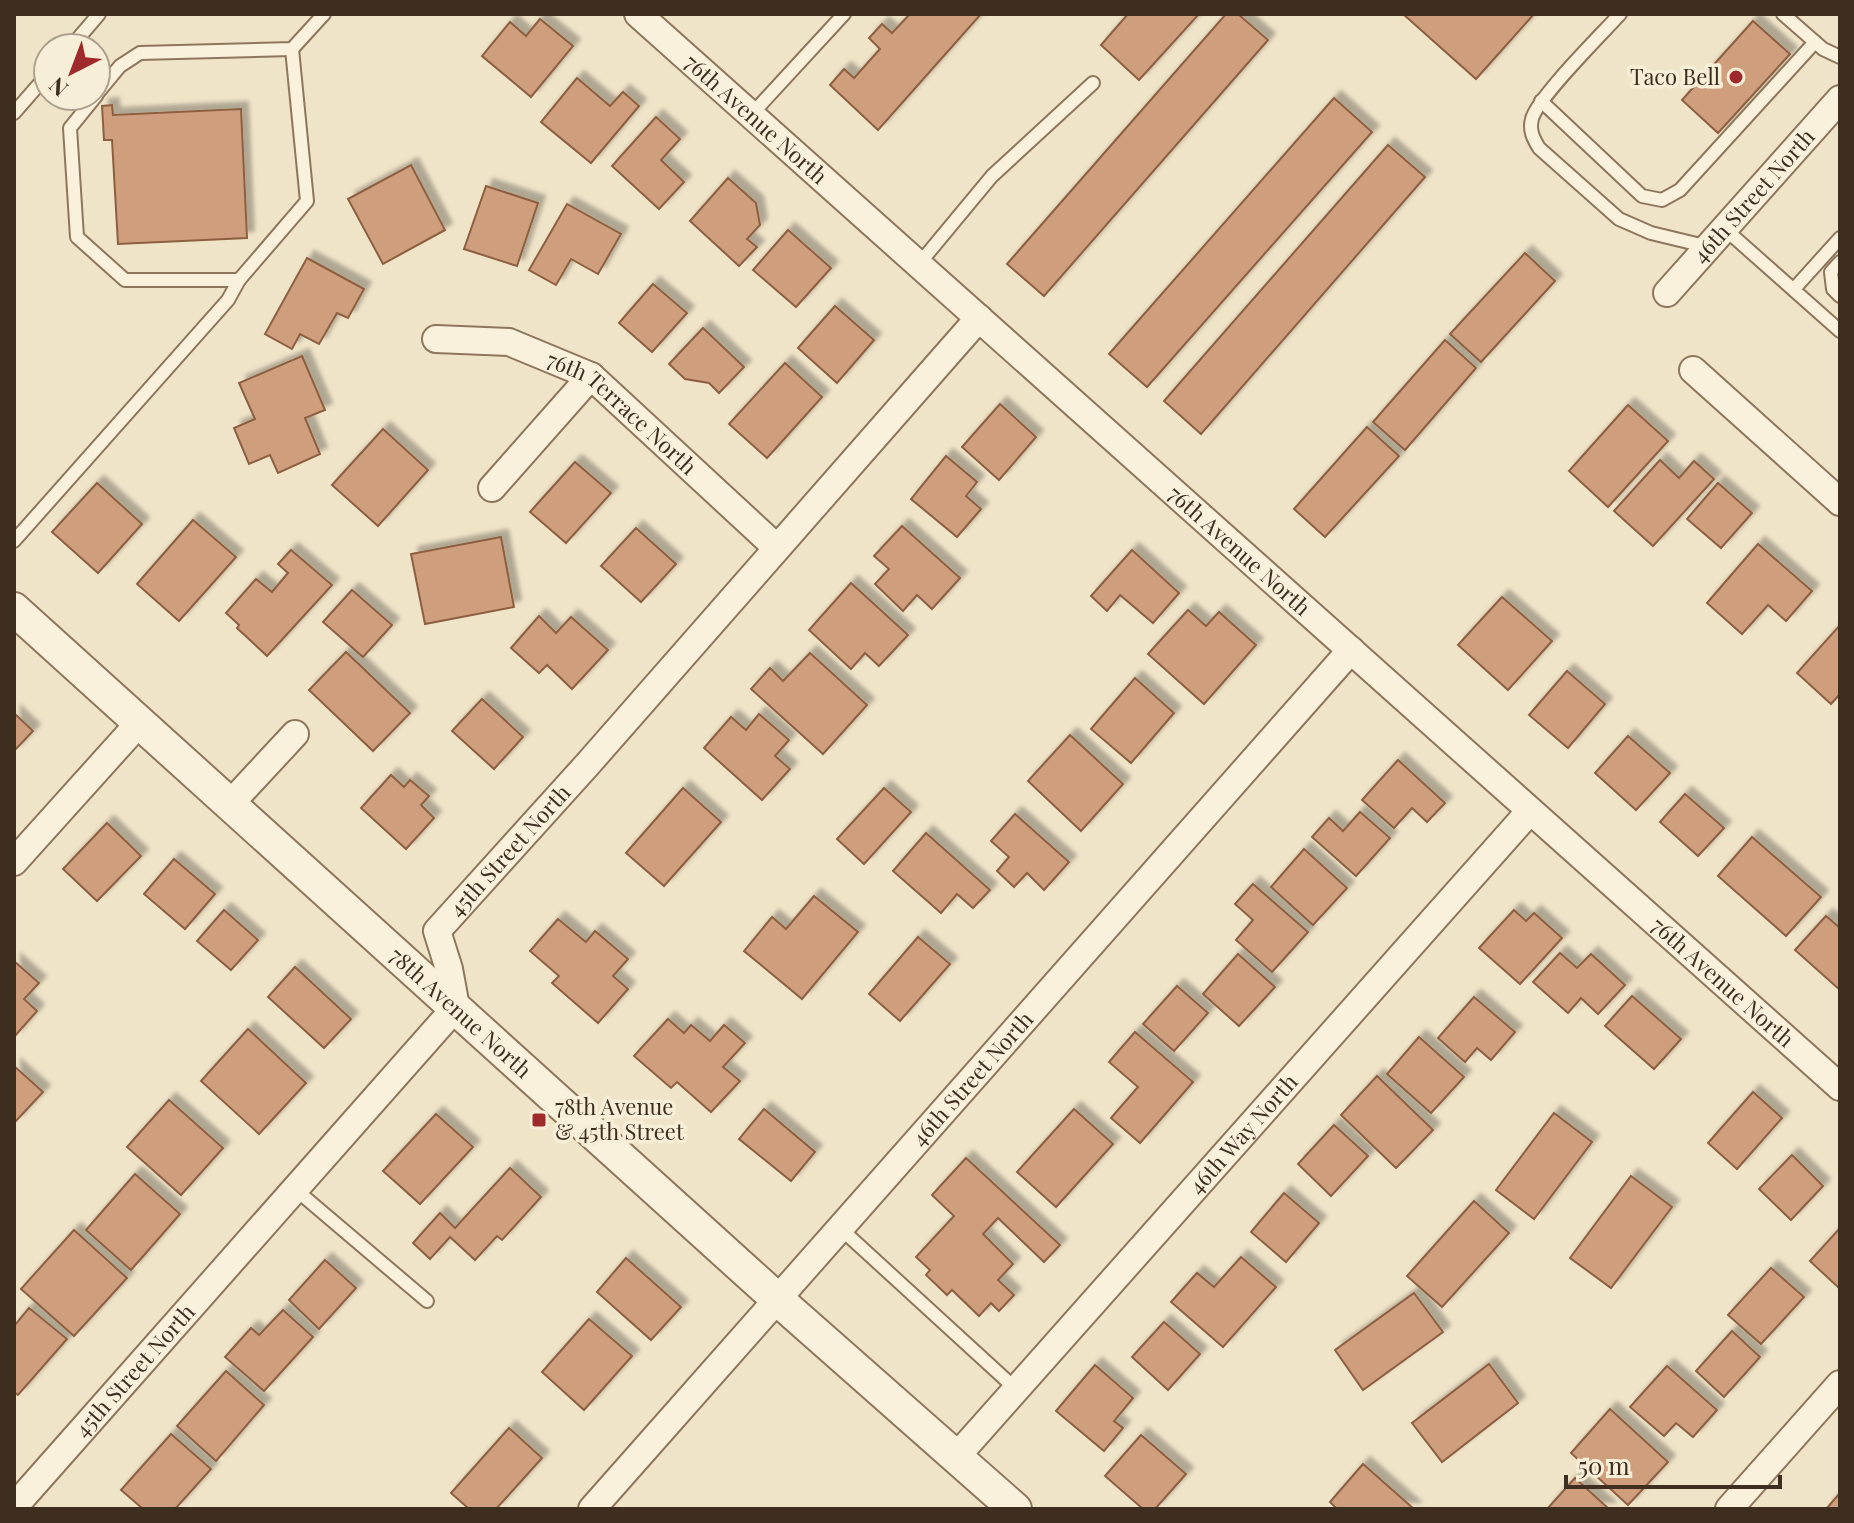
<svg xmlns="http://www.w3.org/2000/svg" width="1854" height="1523" font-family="'Playfair Display',serif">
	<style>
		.building { fill: #cf9f7d; stroke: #8d5f41; stroke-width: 2; filter: url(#shadow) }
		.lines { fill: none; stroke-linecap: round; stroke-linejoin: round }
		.service-casing { stroke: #8d765c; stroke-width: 16 }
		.minor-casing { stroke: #8d765c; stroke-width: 30 }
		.tertiary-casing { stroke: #8d765c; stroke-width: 36 }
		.service { stroke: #faf1dc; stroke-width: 12 }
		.minor { stroke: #faf1dc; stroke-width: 26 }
		.tertiary { stroke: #faf1dc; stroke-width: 32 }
		.poi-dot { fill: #9e2a2b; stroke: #f7eed8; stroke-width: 3 }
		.labels { text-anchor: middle; stroke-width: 7; stroke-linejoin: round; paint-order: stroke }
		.poi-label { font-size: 22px; fill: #3d2e20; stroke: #f7eed8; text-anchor: end }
		.street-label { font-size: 22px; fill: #3d2e20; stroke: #f7eed8 }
	</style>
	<defs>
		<filter id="shadow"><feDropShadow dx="7" dy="-7" stdDeviation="2" flood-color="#0004"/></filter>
	</defs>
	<rect width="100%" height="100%" fill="#f0e4c8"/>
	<g class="building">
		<polygon points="910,14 981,14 878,130 830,85 844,69 854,78 880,49 869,38 882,24 892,33"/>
		<polygon points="1128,14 1199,14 1139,80 1101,45"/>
		<polygon points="1226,14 1238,14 1268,40 1044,296 1007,264"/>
		<polygon points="1403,14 1534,14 1476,79"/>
		<polygon points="540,19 573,46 531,97 482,56 510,22 526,36"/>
		<polygon points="1753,21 1790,54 1718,133 1682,100"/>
		<polygon points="577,78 610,106 623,92 639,106 591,163 541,122"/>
		<polygon points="1334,98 1372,132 1147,387 1109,354"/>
		<polygon points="112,105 113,115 241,109 247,238 118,244 112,140 104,140 102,106"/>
		<polygon points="656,117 680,139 661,160 684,182 659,209 612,166"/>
		<polygon points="1388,145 1425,177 1201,434 1164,401"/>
		<polygon points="411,165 445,230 383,264 348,199"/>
		<polygon points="728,178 756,203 760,225 747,239 757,247 739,266 690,221"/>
		<polygon points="486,186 538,203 517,266 464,249"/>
		<polygon points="567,204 621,234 598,274 571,259 556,285 529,270"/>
		<polygon points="788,230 831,268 796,307 753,270"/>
		<polygon points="1525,253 1555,281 1481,362 1450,334"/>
		<polygon points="307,258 364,289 348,318 337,313 319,344 300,334 292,349 265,334"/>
		<polygon points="653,284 687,313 652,352 619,323"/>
		<polygon points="835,306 874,340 837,383 798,348"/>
		<polygon points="703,328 744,367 719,393 709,383 685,379 669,364"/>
		<polygon points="1445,340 1476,368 1405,450 1373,422"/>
		<polygon points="302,356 325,410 305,418 320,454 278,473 270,455 249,464 234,428 255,419 239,383"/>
		<polygon points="785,363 822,397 767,458 729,424"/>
		<polygon points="1000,404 1036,437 999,480 962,447"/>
		<polygon points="1628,405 1668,441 1608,507 1569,471"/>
		<polygon points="1367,427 1399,456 1325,537 1294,509"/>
		<polygon points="383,429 428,470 378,526 332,485"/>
		<polygon points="946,456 977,482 966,496 981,509 957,537 911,499"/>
		<polygon points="1660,460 1679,478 1694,461 1714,479 1653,546 1614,511"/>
		<polygon points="575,462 611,493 566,543 530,512"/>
		<polygon points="97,483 142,524 98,573 52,532"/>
		<polygon points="1718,483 1752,513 1721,548 1687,519"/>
		<polygon points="193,520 236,557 179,621 137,584"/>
		<polygon points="902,526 960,578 932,609 917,595 903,611 875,584 889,569 874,556"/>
		<polygon points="636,528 676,564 641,602 601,566"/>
		<polygon points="501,537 514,607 425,624 411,554"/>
		<polygon points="1758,544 1812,591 1786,621 1768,605 1742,634 1707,603"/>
		<polygon points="291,550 332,585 267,656 237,628 239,625 226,613 256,579 272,592 288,573 278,564"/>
		<polygon points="1132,550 1179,593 1153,623 1120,595 1107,611 1091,596"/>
		<polygon points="851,583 908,635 879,666 865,653 851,669 809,630"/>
		<polygon points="352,590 392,625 363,657 323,622"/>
		<polygon points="1502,597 1552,641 1508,690 1458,645"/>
		<polygon points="1188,610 1206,626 1219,612 1256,645 1204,704 1148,654"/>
		<polygon points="539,616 556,633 571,617 608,650 572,689 547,665 539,673 511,648"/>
		<polygon points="1840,625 1840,694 1831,704 1797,673"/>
		<polygon points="346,652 410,713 373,751 309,690"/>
		<polygon points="810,653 867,705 823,754 751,689 770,668 783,681"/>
		<polygon points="1567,671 1605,704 1568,748 1529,715"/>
		<polygon points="1135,678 1174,713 1131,763 1091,729"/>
		<polygon points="482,699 523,737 494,769 452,731"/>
		<polygon points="14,713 33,731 14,751"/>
		<polygon points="759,714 789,740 775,756 790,769 762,800 704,748 731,717 746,730"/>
		<polygon points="1070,735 1123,784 1081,831 1028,781"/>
		<polygon points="1628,736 1670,773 1636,810 1595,773"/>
		<polygon points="1398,760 1445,803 1427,822 1412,808 1394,828 1362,800"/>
		<polygon points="391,775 404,787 410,780 429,796 421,805 434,818 406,849 361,808"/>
		<polygon points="683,788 721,822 664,886 626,853"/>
		<polygon points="884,788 911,812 864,864 837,839"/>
		<polygon points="1685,794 1724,828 1698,856 1660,822"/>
		<polygon points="1360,812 1390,838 1356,876 1312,837 1329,818 1343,831"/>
		<polygon points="1015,814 1069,862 1044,890 1027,873 1014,887 997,871 1009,857 991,841"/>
		<polygon points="107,823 141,856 97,901 63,869"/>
		<polygon points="926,833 990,890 973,908 957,894 941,913 893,871"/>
		<polygon points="1752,837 1821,897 1786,936 1718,876"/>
		<polygon points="1304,849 1347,888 1313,925 1271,887"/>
		<polygon points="174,859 215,894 185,929 144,894"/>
		<polygon points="1253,884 1308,932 1272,972 1236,940 1253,920 1235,904"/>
		<polygon points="814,896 858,932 802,999 744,951 772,917 786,929"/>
		<polygon points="224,910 258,940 231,970 197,941"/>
		<polygon points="1514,910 1526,921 1534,913 1562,938 1520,984 1479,948"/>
		<polygon points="1826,916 1840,928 1840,990 1795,950"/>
		<polygon points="558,919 586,942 595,931 628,959 613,976 628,989 598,1023 552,983 559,976 530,951"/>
		<polygon points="918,937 950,964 900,1021 869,994"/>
		<polygon points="1560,953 1577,968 1591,954 1625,985 1598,1014 1581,998 1568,1013 1533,982"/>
		<polygon points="1238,954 1275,987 1239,1026 1203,994"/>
		<polygon points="14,961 39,983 24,999 37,1011 14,1037"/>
		<polygon points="295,967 351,1019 324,1048 268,997"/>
		<polygon points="1177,986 1208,1013 1174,1051 1143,1024"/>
		<polygon points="1632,996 1681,1039 1654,1069 1605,1026"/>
		<polygon points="1474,997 1515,1032 1491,1060 1477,1048 1465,1062 1438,1038"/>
		<polygon points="668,1019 684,1033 691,1025 710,1041 724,1025 745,1043 723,1067 740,1081 711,1112 677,1082 671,1088 634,1056"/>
		<polygon points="248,1029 306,1083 259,1134 201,1081"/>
		<polygon points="1135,1032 1193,1082 1140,1143 1111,1118 1138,1087 1109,1062"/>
		<polygon points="1419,1037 1464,1077 1431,1113 1387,1074"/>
		<polygon points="14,1066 43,1092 15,1122 14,1120"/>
		<polygon points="1377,1076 1433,1130 1396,1168 1341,1115"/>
		<polygon points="1753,1092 1782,1118 1737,1169 1708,1143"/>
		<polygon points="169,1100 223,1148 181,1195 127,1147"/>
		<polygon points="764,1109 815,1152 791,1181 739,1139"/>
		<polygon points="1074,1109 1113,1144 1056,1207 1017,1172"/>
		<polygon points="1554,1113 1592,1142 1534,1219 1496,1190"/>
		<polygon points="436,1114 473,1147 420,1204 383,1171"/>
		<polygon points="1334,1125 1368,1156 1331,1196 1298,1164"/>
		<polygon points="1792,1155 1823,1186 1791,1220 1759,1189"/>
		<polygon points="966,1158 1060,1245 1044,1262 998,1218 983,1234 1013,1264 998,1280 1014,1295 999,1311 991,1303 979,1316 952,1290 947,1295 926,1275 930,1270 916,1257 954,1216 932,1195"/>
		<polygon points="510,1168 541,1197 502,1240 497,1236 475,1260 450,1237 430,1259 413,1243 440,1213 455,1228"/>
		<polygon points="135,1174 180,1214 131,1270 86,1230"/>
		<polygon points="1631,1176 1672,1207 1611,1288 1570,1258"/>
		<polygon points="1284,1193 1319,1223 1286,1262 1251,1232"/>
		<polygon points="1474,1201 1509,1233 1442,1307 1407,1276"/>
		<polygon points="1840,1228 1840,1289 1810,1261"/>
		<polygon points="74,1230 127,1278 74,1336 21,1289"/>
		<polygon points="1241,1257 1276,1287 1223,1347 1171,1302 1197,1273 1214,1287"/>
		<polygon points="626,1258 681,1307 651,1340 597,1292"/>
		<polygon points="325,1260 356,1288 319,1329 289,1300"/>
		<polygon points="1771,1268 1804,1297 1761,1344 1728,1315"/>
		<polygon points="1414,1293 1443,1332 1363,1390 1335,1350"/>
		<polygon points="29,1308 67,1339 18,1395 14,1392 14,1326"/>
		<polygon points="283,1310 313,1337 264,1391 225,1357 251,1328 259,1335"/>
		<polygon points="589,1319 632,1356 584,1410 542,1372"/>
		<polygon points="1164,1322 1200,1354 1168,1390 1132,1357"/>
		<polygon points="1732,1331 1760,1357 1724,1397 1696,1371"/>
		<polygon points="1489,1364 1518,1403 1442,1462 1412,1423"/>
		<polygon points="1095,1365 1133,1398 1114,1421 1123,1428 1104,1451 1056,1411"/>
		<polygon points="1667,1366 1717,1410 1693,1437 1676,1423 1664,1436 1630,1407"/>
		<polygon points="226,1371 264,1405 216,1461 177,1426"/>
		<polygon points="1610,1409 1668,1462 1628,1505 1571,1453"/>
		<polygon points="509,1428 542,1458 496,1509 469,1509 451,1493"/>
		<polygon points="171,1434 211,1469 175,1509 143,1509 121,1490"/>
		<polygon points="1141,1435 1186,1474 1155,1509 1143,1509 1105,1476"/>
		<polygon points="1363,1464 1414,1509 1337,1509 1330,1502"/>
		<polygon points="1575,1478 1609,1509 1547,1509"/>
		<polygon points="1840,1493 1840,1509 1826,1509"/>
	</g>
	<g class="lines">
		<defs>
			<g id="service">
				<path d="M1620,14c-18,20 -83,84 -88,105 -3,11 1,19 7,29l80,71 32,14 58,14"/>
				<polyline points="1783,14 1823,49 1840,57"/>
				<polyline points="70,48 99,14"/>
				<polyline points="96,95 120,66 140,53 292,49 324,14"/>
				<polyline points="96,96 70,128 77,237 125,280 239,280 307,201 292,49"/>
				<polyline points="1541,101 1642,196 1662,200 1680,190 1815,42"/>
				<polyline points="14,113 48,74"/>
				<polyline points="751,115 844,14"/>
				<polyline points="1725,229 1840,331"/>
				<polyline points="1840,262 1831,272 1833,289 1840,296"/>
				<polyline points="919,264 992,176 1093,83"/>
				<polyline points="1794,289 1840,238"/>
				<polyline points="14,541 228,300 239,280"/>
				<polyline points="295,1189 427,1301"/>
				<polyline points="840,1228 1017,1390"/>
			</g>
			<g id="minor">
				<path id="s1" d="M638,14l1202,1073"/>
				<path id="s2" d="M1667,293l173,-194"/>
				<path id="s3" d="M436,339l73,3 82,34 186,172"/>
				<polyline points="1693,370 1840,502"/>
				<polyline points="492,488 591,376"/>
				<polyline points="230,804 295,734"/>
				<polyline points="14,862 140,722"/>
				<path id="s4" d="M956,1457l574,-646"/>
				<path id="s5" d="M14,1507l442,-500 -7,-38 -12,-38 150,-166 392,-447"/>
				<path id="s6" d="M592,1509l759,-859"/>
				<polyline points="1729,1509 1840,1384"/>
			</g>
			<g id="tertiary">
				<path id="s7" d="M14,609l763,690 238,210"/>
			</g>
		</defs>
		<use href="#service" class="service-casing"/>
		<use href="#minor" class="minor-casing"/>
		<use href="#tertiary" class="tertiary-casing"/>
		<use href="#service" class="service"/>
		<use href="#minor" class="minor"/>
		<use href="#tertiary" class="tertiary"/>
	</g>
	<g class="poi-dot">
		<circle cx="1736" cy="77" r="8"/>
		<rect x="531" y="1112" width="16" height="16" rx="4"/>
	</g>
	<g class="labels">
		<g class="poi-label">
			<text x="1720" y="85">Taco Bell</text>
			<text x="555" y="1115" text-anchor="start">78th Avenue<tspan x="555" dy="25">&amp; 45th Street</tspan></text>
		</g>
		<g class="street-label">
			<text dy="8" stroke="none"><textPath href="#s1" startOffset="158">76th Avenue North</textPath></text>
			<text dy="8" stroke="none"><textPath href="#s2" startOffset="130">46th Street North</textPath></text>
			<text dy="8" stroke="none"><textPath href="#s3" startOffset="208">76th Terrace North</textPath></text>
			<text dy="8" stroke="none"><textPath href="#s1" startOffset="806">76th Avenue North</textPath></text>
			<text dy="8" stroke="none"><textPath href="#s5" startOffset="854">45th Street North</textPath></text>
			<text dy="8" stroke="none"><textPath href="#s1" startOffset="1454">76th Avenue North</textPath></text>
			<text dy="8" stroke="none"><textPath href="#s7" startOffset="602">78th Avenue North</textPath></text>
			<text dy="8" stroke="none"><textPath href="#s6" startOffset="574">46th Street North</textPath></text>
			<text dy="8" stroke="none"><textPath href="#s4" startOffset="432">46th Way North</textPath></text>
			<text dy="8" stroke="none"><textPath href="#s5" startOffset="182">45th Street North</textPath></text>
		</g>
	</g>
	<rect width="1854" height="1523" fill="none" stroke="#3d2e20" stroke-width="32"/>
	<g transform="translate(72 72) rotate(222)"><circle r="38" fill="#f7eed8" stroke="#ada18e" stroke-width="2"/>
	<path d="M0-6L14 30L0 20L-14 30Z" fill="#9e2a2b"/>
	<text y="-12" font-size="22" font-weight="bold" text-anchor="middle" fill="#3d2e20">N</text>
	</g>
	<path d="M1566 1475v12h214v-12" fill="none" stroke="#3d2e20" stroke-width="4"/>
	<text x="1578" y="1475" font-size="24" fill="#3d2e20" stroke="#f7eed8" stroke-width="6" paint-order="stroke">50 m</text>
</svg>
